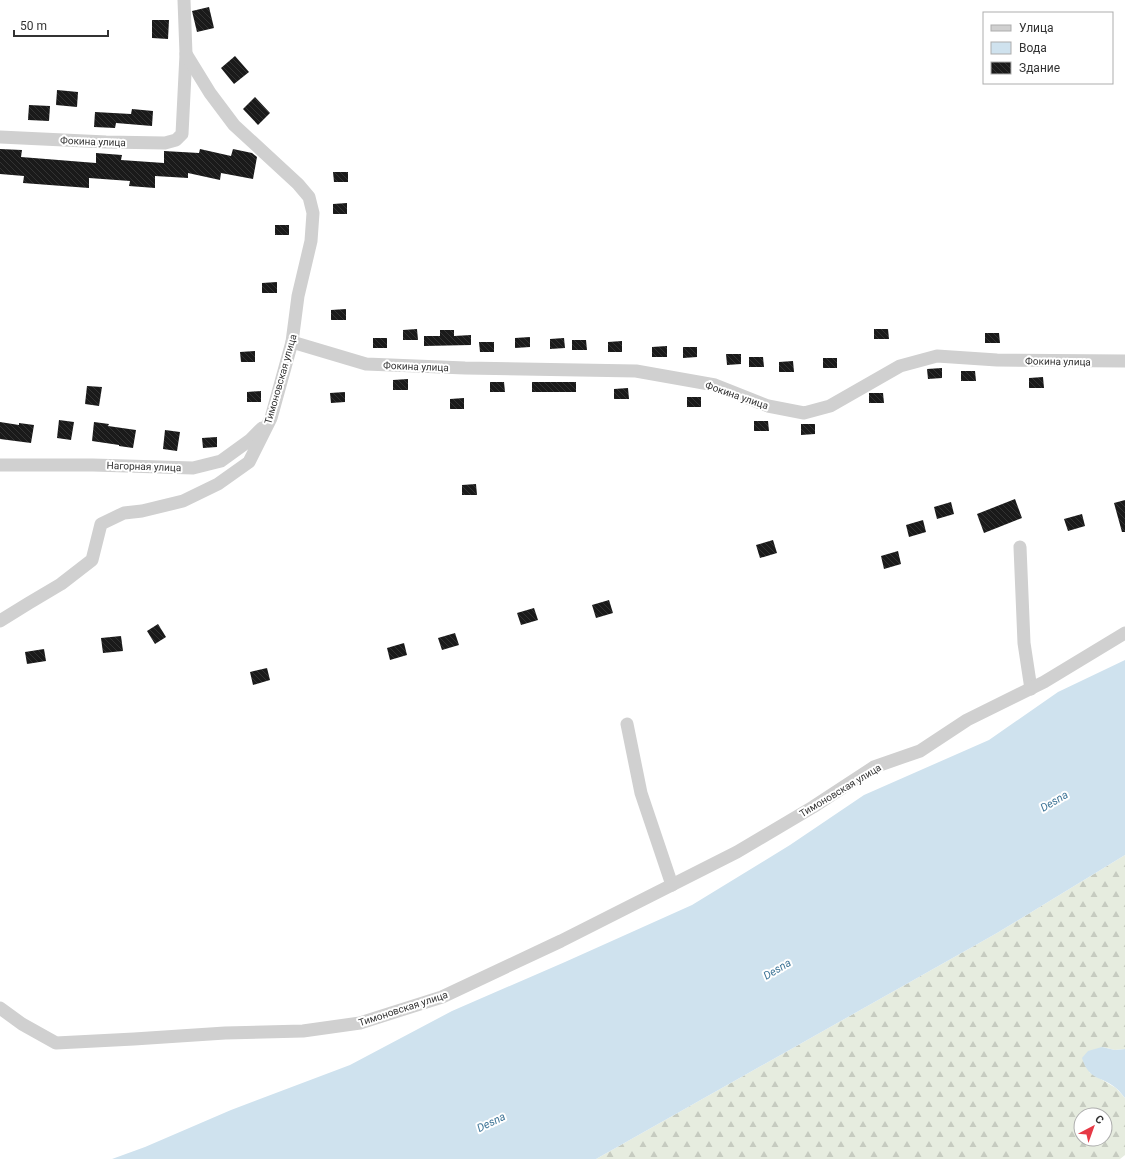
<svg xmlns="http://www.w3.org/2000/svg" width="1125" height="1159" font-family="Roboto,sans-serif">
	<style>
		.forest { fill: url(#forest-firs); fill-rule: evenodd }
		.water { fill: #cfe2ee }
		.building { fill: url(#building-back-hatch) }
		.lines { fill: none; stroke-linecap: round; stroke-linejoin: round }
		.street { stroke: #d0d0d0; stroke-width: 13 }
		.labels { text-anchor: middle; stroke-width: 4; stroke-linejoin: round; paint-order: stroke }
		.street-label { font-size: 10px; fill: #333; stroke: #fff }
		.water-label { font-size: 11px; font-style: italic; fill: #3f7597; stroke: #fff }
	</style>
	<defs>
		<pattern id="forest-firs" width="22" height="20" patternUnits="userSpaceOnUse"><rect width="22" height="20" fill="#e6ecdf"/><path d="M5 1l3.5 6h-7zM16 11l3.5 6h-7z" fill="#c6cbc0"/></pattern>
		<pattern id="building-back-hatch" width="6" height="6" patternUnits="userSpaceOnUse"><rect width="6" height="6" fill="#1a1a1a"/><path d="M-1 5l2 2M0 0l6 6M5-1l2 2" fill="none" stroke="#333"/></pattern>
	</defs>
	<rect width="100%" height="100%" fill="#fff"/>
	<path class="forest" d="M1125,855v194l-10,1 -13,-3 -13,25 27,16 9,10v57l-5,4h-524l401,-226zM1081,1115h24v24h-24z"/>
	<g class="water">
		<polygon points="1125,660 1125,855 997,933 596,1159 112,1159 145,1147 231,1110 350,1065 452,1011 565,962 692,905 790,845 864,795 989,740 1058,692"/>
		<path d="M1102,1047l13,3 10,-1v49c-3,-3 -5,-7 -9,-10 -14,-12 -27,-7 -34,-30l6,-7z"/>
	</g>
	<g class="building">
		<polygon points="209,7 214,28 197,32 192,11"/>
		<polygon points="152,20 169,20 168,39 152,38"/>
		<polygon points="235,56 249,72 234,84 221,68"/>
		<polygon points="57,90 78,92 77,107 56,105"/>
		<polygon points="255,97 270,113 258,125 243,109"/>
		<polygon points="29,105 50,106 49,121 28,120"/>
		<polygon points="132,109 153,111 152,126 116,123 115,128 94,127 95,112 131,114"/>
		<polygon points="0,149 22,150 21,157 96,163 96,153 122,155 121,160 164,163 164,151 199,153 200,149 231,156 233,149 252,153 257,157 253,179 221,173 220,180 188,173 188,178 155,176 155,188 129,186 130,181 89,178 89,188 23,183 24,176 0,174"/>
		<polygon points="333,172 348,172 348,182 334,182"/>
		<polygon points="347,203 347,214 333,214 333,204"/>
		<rect x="275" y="225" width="14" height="10"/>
		<polygon points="277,282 277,293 262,293 262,283"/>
		<polygon points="346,309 346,320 331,320 331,310"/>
		<polygon points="417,329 418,340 403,340 403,330"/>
		<polygon points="874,329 888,329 889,339 874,339"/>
		<polygon points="440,330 454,330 454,336 471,335 471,345 424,346 424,336 440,336"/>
		<polygon points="985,333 999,333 1000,343 985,343"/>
		<polygon points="530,337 530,347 515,348 515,338"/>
		<rect x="373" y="338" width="14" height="10"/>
		<polygon points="564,338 565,348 550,349 550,339"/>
		<polygon points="572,340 586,340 587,350 572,350"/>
		<polygon points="622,341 622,352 608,352 608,342"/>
		<polygon points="479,342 494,342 494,352 480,352"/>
		<polygon points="667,346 667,357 652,357 652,347"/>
		<polygon points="683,347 697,347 697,357 683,358"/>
		<polygon points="255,351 255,362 241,362 240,352"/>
		<polygon points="726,354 741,354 741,364 727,365"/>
		<polygon points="749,357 763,357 764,367 749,367"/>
		<rect x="823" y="358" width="14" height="10"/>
		<polygon points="793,361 794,372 779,372 779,362"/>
		<polygon points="942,368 942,378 928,379 927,369"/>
		<polygon points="961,371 975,371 976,381 961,381"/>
		<polygon points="1043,377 1044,388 1029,388 1029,378"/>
		<polygon points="408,379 408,390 393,390 393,380"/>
		<polygon points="490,382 504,382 505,392 490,392"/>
		<rect x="532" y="382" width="44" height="10"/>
		<polygon points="87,386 102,387 99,406 85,404"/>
		<polygon points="628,388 629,399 614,399 614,389"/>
		<polygon points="261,391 261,402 247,402 247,392"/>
		<polygon points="345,392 345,402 331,403 330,393"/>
		<polygon points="869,393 883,393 884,403 869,403"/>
		<rect x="687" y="397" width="14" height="10"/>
		<polygon points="464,398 464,409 450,409 450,399"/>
		<polygon points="59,420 74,422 71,440 57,438"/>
		<polygon points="754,421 768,421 769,431 754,431"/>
		<polygon points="0,422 19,425 19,423 34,425 31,443 0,439"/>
		<polygon points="94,422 109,424 108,426 136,430 133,448 119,446 119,445 92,441"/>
		<polygon points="801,424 815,424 815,434 801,435"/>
		<polygon points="165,430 180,432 177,451 163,449"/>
		<polygon points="217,437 217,447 203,448 202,438"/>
		<polygon points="476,484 477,495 462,495 462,485"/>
		<polygon points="1015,499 1022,518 984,533 977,514"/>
		<polygon points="1125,500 1125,532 1122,532 1114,503"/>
		<polygon points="951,502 954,514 937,519 934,507"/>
		<polygon points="1082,514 1085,526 1068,531 1064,519"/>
		<polygon points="923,520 926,532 909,537 906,525"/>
		<polygon points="773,540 777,553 760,558 756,545"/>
		<polygon points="898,551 901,564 884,569 881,556"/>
		<polygon points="609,600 613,613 596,618 592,605"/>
		<polygon points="534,608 538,620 521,625 517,613"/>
		<polygon points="158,624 166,637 155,644 147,631"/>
		<polygon points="455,633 459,645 442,650 438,638"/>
		<polygon points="121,636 123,651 103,653 101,638"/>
		<polygon points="404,643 407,655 390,660 387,648"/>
		<polygon points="44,649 46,661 27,664 25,652"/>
		<polygon points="267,668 270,680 253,685 250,672"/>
	</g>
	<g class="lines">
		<g class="street">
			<polyline points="0,137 106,142 165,143 176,140 182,134 186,54 184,0"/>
			<polyline points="292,342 366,364 465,368 636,371 715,385 768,406 804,413 830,406 900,366 937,356 997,360 1125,361"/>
			<polyline points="0,465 93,465 193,468 221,461 250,440 262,428"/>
			<polyline points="1020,547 1024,643 1031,689"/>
			<polyline points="0,621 29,603 61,584 92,560 101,524 124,513 142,511 183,501 218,484 249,462 271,418 292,342 298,296 311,241 313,213 309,197 298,184 234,125 210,93 186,54"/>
			<polyline points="627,724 641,793 672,885"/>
			<polyline points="0,1008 22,1024 56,1043 134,1039 225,1033 303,1031 360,1023 442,997 561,941 737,852 813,807 874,767 920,751 967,720 1044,682 1125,633"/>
		</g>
	</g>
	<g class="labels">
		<g class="street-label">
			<text transform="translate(93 141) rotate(2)" y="4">Фокина улица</text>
			<text transform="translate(1058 361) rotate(1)" y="4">Фокина улица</text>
			<text transform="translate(416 366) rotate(2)" y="4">Фокина улица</text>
			<text transform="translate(280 379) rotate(-74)" y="4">Тимоновская улица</text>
			<text transform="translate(737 395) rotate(19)" y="4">Фокина улица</text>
			<text transform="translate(144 466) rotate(2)" y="4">Нагорная улица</text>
			<text transform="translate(840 790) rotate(-31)" y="4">Тимоновская улица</text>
			<text transform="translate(403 1008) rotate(-18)" y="4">Тимоновская улица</text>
		</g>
		<g class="water-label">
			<text transform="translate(1054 801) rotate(-31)" y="4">Desna</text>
			<text transform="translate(777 969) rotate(-31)" y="4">Desna</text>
			<text transform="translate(491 1122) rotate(-26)" y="4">Desna</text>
		</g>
	</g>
	<rect x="983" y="12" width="130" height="72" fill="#ffffff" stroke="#adadad"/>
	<rect x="991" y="25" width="20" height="6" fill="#d0d0d0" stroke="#adadad"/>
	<text x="1019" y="32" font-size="12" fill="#333333">Улица</text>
	<rect x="991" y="42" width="20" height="12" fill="#cfe2ee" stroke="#adadad"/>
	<text x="1019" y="52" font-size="12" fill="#333333">Вода</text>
	<rect x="991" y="62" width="20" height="12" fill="url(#building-back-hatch)" stroke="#adadad"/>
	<text x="1019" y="72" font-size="12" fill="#333333">Здание</text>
	<g transform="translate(1093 1127) rotate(41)"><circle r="19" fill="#ffffff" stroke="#adadad"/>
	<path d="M0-3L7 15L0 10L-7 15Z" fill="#e63946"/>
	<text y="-6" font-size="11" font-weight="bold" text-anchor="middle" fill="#333333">С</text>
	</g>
	<path d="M14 30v6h94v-6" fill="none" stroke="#333333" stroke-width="2"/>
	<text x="20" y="30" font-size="12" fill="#333333" stroke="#ffffff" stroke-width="3" paint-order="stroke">50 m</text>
</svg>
